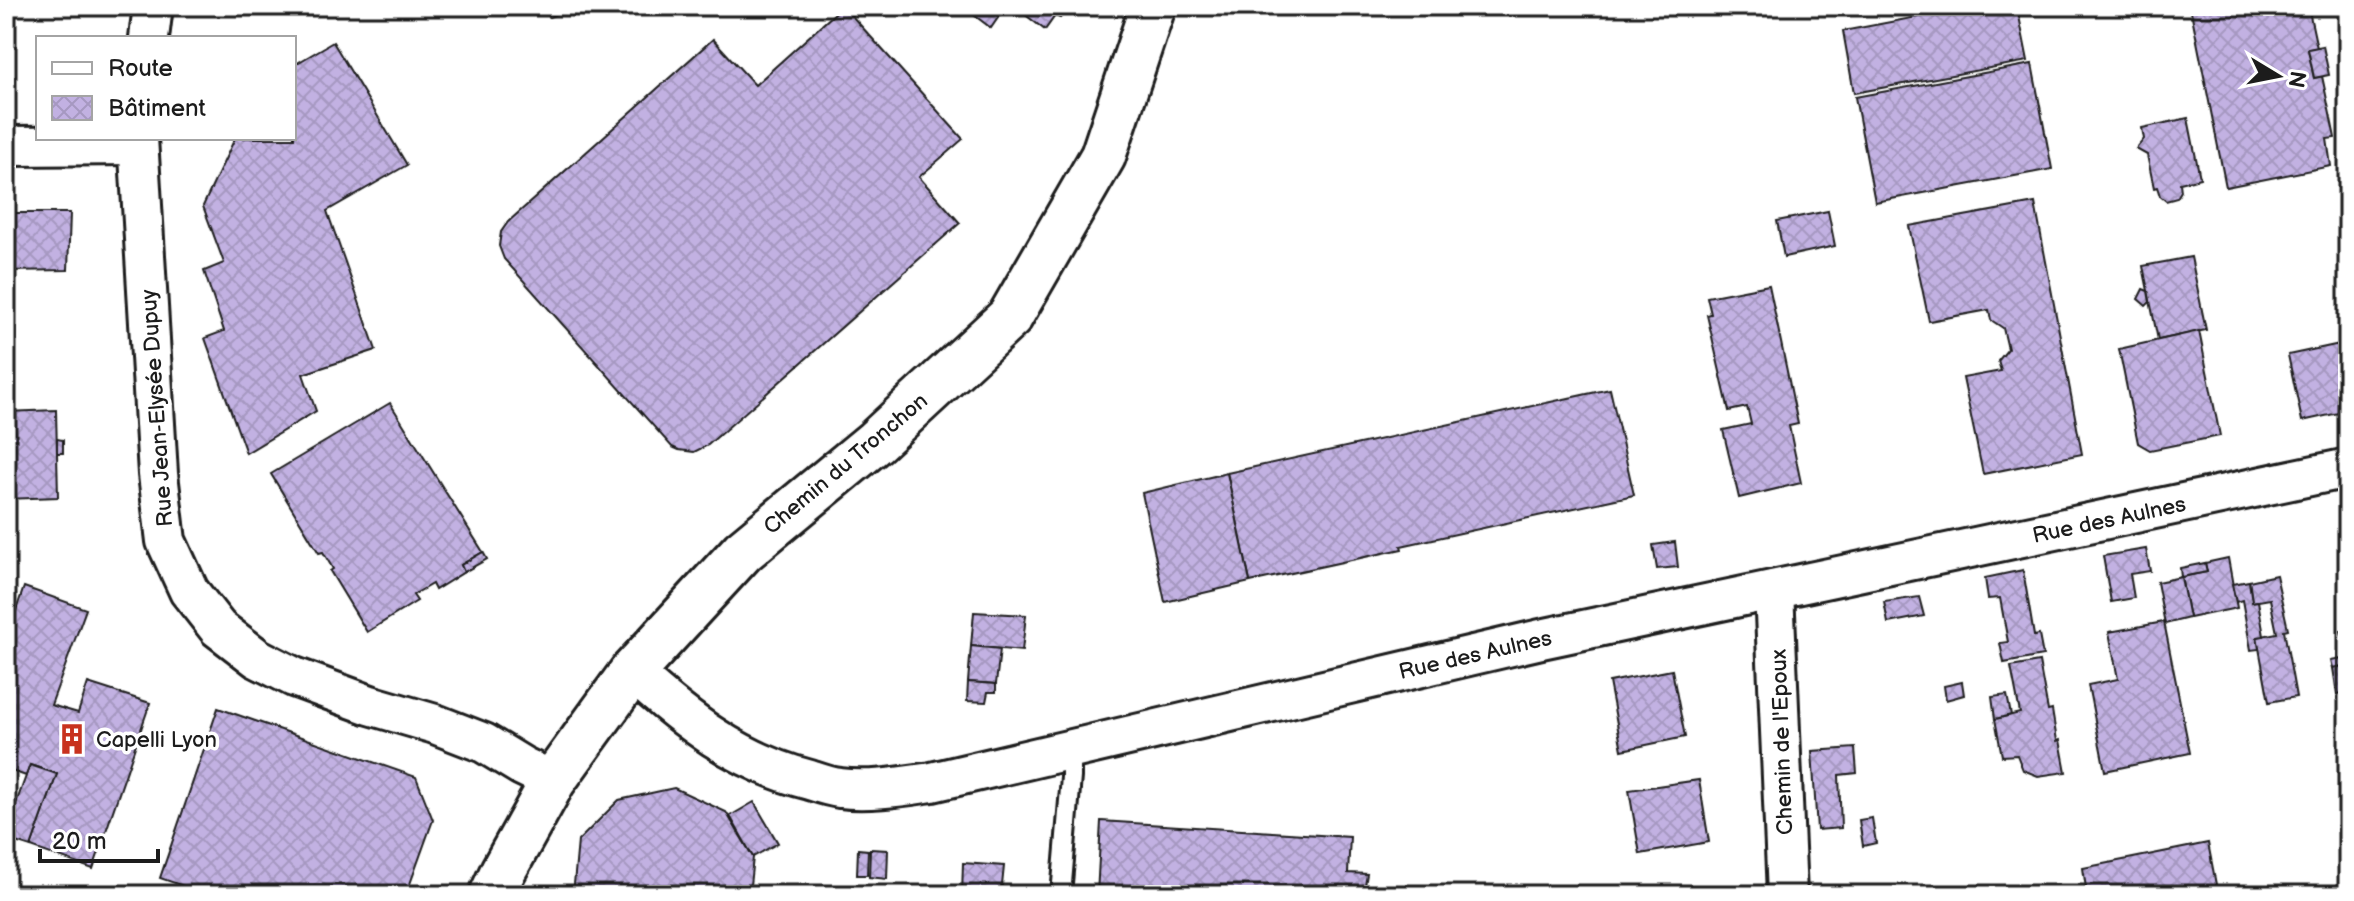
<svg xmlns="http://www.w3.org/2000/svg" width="2354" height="901" font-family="'Balsamiq Sans',sans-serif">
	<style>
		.building { fill: url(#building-cross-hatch); stroke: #1c1c1c; stroke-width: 2 }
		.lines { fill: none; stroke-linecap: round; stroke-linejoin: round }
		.lane-casing { stroke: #1c1c1c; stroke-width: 24 }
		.street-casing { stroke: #1c1c1c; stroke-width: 44 }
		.secondary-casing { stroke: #1c1c1c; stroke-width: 50 }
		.lane { stroke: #fff; stroke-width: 18 }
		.street { stroke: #fff; stroke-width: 38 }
		.secondary { stroke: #fff; stroke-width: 44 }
		.labels { text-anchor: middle; stroke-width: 7; stroke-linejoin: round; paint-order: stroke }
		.street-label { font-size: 22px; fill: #1c1c1c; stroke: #fff }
		.poi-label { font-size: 22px; fill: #1c1c1c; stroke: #fff; text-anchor: start }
	</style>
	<defs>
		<pattern id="building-cross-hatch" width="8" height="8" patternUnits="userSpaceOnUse" patternTransform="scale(2)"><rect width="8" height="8" fill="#c2b1e2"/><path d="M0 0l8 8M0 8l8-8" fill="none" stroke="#a698c1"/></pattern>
	</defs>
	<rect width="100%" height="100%" fill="#fff"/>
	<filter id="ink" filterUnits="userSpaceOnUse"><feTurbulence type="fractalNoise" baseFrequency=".0125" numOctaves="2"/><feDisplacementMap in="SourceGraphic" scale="16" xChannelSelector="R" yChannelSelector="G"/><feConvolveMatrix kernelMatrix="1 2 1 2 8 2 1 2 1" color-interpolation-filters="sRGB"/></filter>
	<g filter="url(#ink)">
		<g class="building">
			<polygon points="545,6 579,6 549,17"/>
			<polygon points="843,6 963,139 919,177 960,223 708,445 694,452 679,450 672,447 504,259 499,246 501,232 508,222 713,39 755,85"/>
			<polygon points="968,6 993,6 1002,12 991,28 966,9"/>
			<polygon points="1014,6 1070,6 1060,18 1055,16 1045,30"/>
			<polygon points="1837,6 1873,6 1873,8 1839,15"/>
			<polygon points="1975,6 2017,6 2028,61 1854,93 1843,31"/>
			<polygon points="2190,6 2308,6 2317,48 2308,49 2314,78 2322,76 2335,138 2327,139 2331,166 2226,187"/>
			<polygon points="333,42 407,165 327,211 376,350 303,374 316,411 246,453 205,338 224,331 204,271 224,263 203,206 235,138 294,138 294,65"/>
			<polygon points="2323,46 2329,75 2314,78 2308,49"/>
			<polygon points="2032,64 2052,169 1875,202 1855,97"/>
			<polygon points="2188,118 2200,178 2180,183 2181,191 2177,198 2166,201 2160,196 2157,187 2154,188 2147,155 2136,149 2144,139 2142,128"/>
			<polygon points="2035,203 2082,454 1983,474 1963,378 2001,371 1998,361 2008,349 2003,328 1991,320 1989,310 1929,321 1909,226"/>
			<polygon points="1828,211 1835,246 1784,257 1777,221"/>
			<polygon points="6,213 70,213 68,270 6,271"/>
			<polygon points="2191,257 2206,330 2158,340 2143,266"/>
			<polygon points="1769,285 1798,424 1789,426 1801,483 1739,498 1723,430 1751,424 1747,407 1729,411 1707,315 1711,314 1707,297"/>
			<polygon points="2143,289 2148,291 2150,302 2146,306 2138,299"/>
			<polygon points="2199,331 2220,436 2150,450 2138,443 2119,349"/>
			<polygon points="2340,344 2348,384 2348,411 2302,421 2288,355"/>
			<polygon points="1610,389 1634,495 1401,546 1402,549 1250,582 1227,473"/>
			<polygon points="390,403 483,552 461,565 464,572 435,590 432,584 413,595 417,601 367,632 330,571 333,569 323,552 319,553 271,474"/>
			<polygon points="56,410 58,497 6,499 6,412"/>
			<polygon points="57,439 63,440 63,453 57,453"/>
			<polygon points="1227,473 1250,582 1165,602 1142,493"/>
			<polygon points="1675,542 1678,567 1657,569 1653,545"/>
			<polygon points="2146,549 2150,571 2130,574 2134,598 2111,602 2103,556"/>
			<polygon points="483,552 487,559 464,572 461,565"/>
			<polygon points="2228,558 2237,608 2189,618 2181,577 2207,572 2205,563"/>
			<polygon points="2205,563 2207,572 2181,577 2180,568"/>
			<polygon points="2023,570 2034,636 2039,635 2043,656 2004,663 2000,643 2008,642 2000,598 1988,599 1985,578"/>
			<polygon points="2276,575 2288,629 2284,630 2296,697 2269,702 2257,637 2277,633 2270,599 2252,602 2249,581"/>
			<polygon points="2181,577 2189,618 2165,624 2157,582"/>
			<polygon points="2249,581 2252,602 2258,601 2264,636 2257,637 2259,649 2251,650 2242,600 2236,602 2232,584"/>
			<polygon points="24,587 86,609 51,705 78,713 88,683 150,703 93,869 31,847 57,774 30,765 26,776 6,769 6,639"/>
			<polygon points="1919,597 1924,616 1888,623 1884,602"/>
			<polygon points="974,612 1026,615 1022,651 971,646"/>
			<polygon points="2164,622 2190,753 2105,771 2088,685 2118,679 2109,632"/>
			<polygon points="2348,629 2348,661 2341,631"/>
			<polygon points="971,646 1000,649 996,684 968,682"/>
			<polygon points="2347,657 2348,665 2333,668 2331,660"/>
			<polygon points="2039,662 2048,711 2052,710 2057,741 2060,740 2066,772 2038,776 2023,770 2017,755 2002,756 1995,719 2020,713 2011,667"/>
			<polygon points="2348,665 2348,692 2337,694 2333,668"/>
			<polygon points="1672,670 1685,737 1622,750 1609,682"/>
			<polygon points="968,682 996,684 996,692 988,692 986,702 967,701"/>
			<polygon points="1962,682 1964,695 1946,700 1944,686"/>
			<polygon points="2007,695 2011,715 1995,719 1992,697"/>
			<polygon points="218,708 416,777 433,820 406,895 209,895 160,878"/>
			<polygon points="1855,748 1857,773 1839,775 1841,828 1817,830 1812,751"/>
			<polygon points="30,765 57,774 31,847 6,839 6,831"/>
			<polygon points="1699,780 1709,842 1640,854 1629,790"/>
			<polygon points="674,788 726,812 753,857 749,895 573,895 578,841 619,800"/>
			<polygon points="754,802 778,843 753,857 730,816"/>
			<polygon points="1872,818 1876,843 1863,846 1859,820"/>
			<polygon points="1101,821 1350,837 1348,873 1367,874 1364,891 1430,895 1097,895"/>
			<polygon points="2208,843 2218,895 2087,895 2083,868"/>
			<polygon points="858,849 868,850 867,875 857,875"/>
			<polygon points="870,849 888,850 887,879 869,877"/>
			<polygon points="963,863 1004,866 1001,895 962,895"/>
		</g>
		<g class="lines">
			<defs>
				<polyline id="lane" points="1061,895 1071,777 1071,749"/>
				<g id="street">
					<polyline points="149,38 153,6"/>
					<polyline points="138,138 158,474 166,541 189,591 218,628 257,658 294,677 370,705 435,724 484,743 522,766 553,781"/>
					<polyline points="6,146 138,145"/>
					<polyline points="1774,590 1787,895"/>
					<path d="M632,672c53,48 106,90 178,108 9,3 20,7 30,8 28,4 64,-2 92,-6l609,-143 807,-171"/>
				</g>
				<polyline id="secondary" points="492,895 503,871 553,781 632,672 743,551 875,442 1010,317 1103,156 1153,6"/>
			</defs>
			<use href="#lane" class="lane-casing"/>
			<use href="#street" class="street-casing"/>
			<use href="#secondary" class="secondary-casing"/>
			<use href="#lane" class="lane"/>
			<use href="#street" class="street"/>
			<use href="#secondary" class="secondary"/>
		</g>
	</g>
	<defs>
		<symbol id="building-bare" viewBox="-9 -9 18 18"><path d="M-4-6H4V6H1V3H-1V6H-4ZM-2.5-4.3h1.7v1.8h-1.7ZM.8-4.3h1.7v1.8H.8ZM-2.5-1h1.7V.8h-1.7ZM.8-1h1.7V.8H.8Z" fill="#c8321e" stroke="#fff" stroke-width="2.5" paint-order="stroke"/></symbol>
	</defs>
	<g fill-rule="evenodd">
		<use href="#building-bare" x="50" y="717" width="44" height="44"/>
	</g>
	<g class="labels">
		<g class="street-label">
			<text transform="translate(156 408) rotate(-94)" y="8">Rue Jean-Elysée Dupuy</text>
			<text transform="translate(845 463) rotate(-40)" y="8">Chemin du Tronchon</text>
			<text transform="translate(2109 519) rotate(-12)" y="8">Rue des Aulnes</text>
			<text transform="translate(1475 654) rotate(-13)" y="8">Rue des Aulnes</text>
			<text transform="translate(1781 742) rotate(-92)" y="8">Chemin de l'Epoux</text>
		</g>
		<g class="poi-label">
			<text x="96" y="747">Capelli Lyon</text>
		</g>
	</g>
	<rect width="2354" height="901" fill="none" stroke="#fff" stroke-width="32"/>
	<rect x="16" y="16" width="2322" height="869" fill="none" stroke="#1c1c1c" stroke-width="3" filter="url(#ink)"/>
	<rect x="36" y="36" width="260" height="104" fill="#ffffff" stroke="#a4a4a4" stroke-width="2"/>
	<rect x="52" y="62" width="40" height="12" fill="#ffffff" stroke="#a4a4a4" stroke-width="2"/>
	<text x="108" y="76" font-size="24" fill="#1c1c1c">Route</text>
	<rect x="52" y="96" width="40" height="24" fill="url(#building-cross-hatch)" stroke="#a4a4a4" stroke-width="2"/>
	<text x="108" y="116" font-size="24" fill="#1c1c1c">Bâtiment</text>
	<g transform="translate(2278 76) rotate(100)" stroke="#ffffff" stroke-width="6" paint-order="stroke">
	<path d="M0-6L14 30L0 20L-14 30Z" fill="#1c1c1c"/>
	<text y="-12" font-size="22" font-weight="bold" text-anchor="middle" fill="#1c1c1c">N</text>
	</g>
	<path d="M40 849v12h118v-12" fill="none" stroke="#1c1c1c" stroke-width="4"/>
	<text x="52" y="849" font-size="24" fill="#1c1c1c" stroke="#ffffff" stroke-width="6" paint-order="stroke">20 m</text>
</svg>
